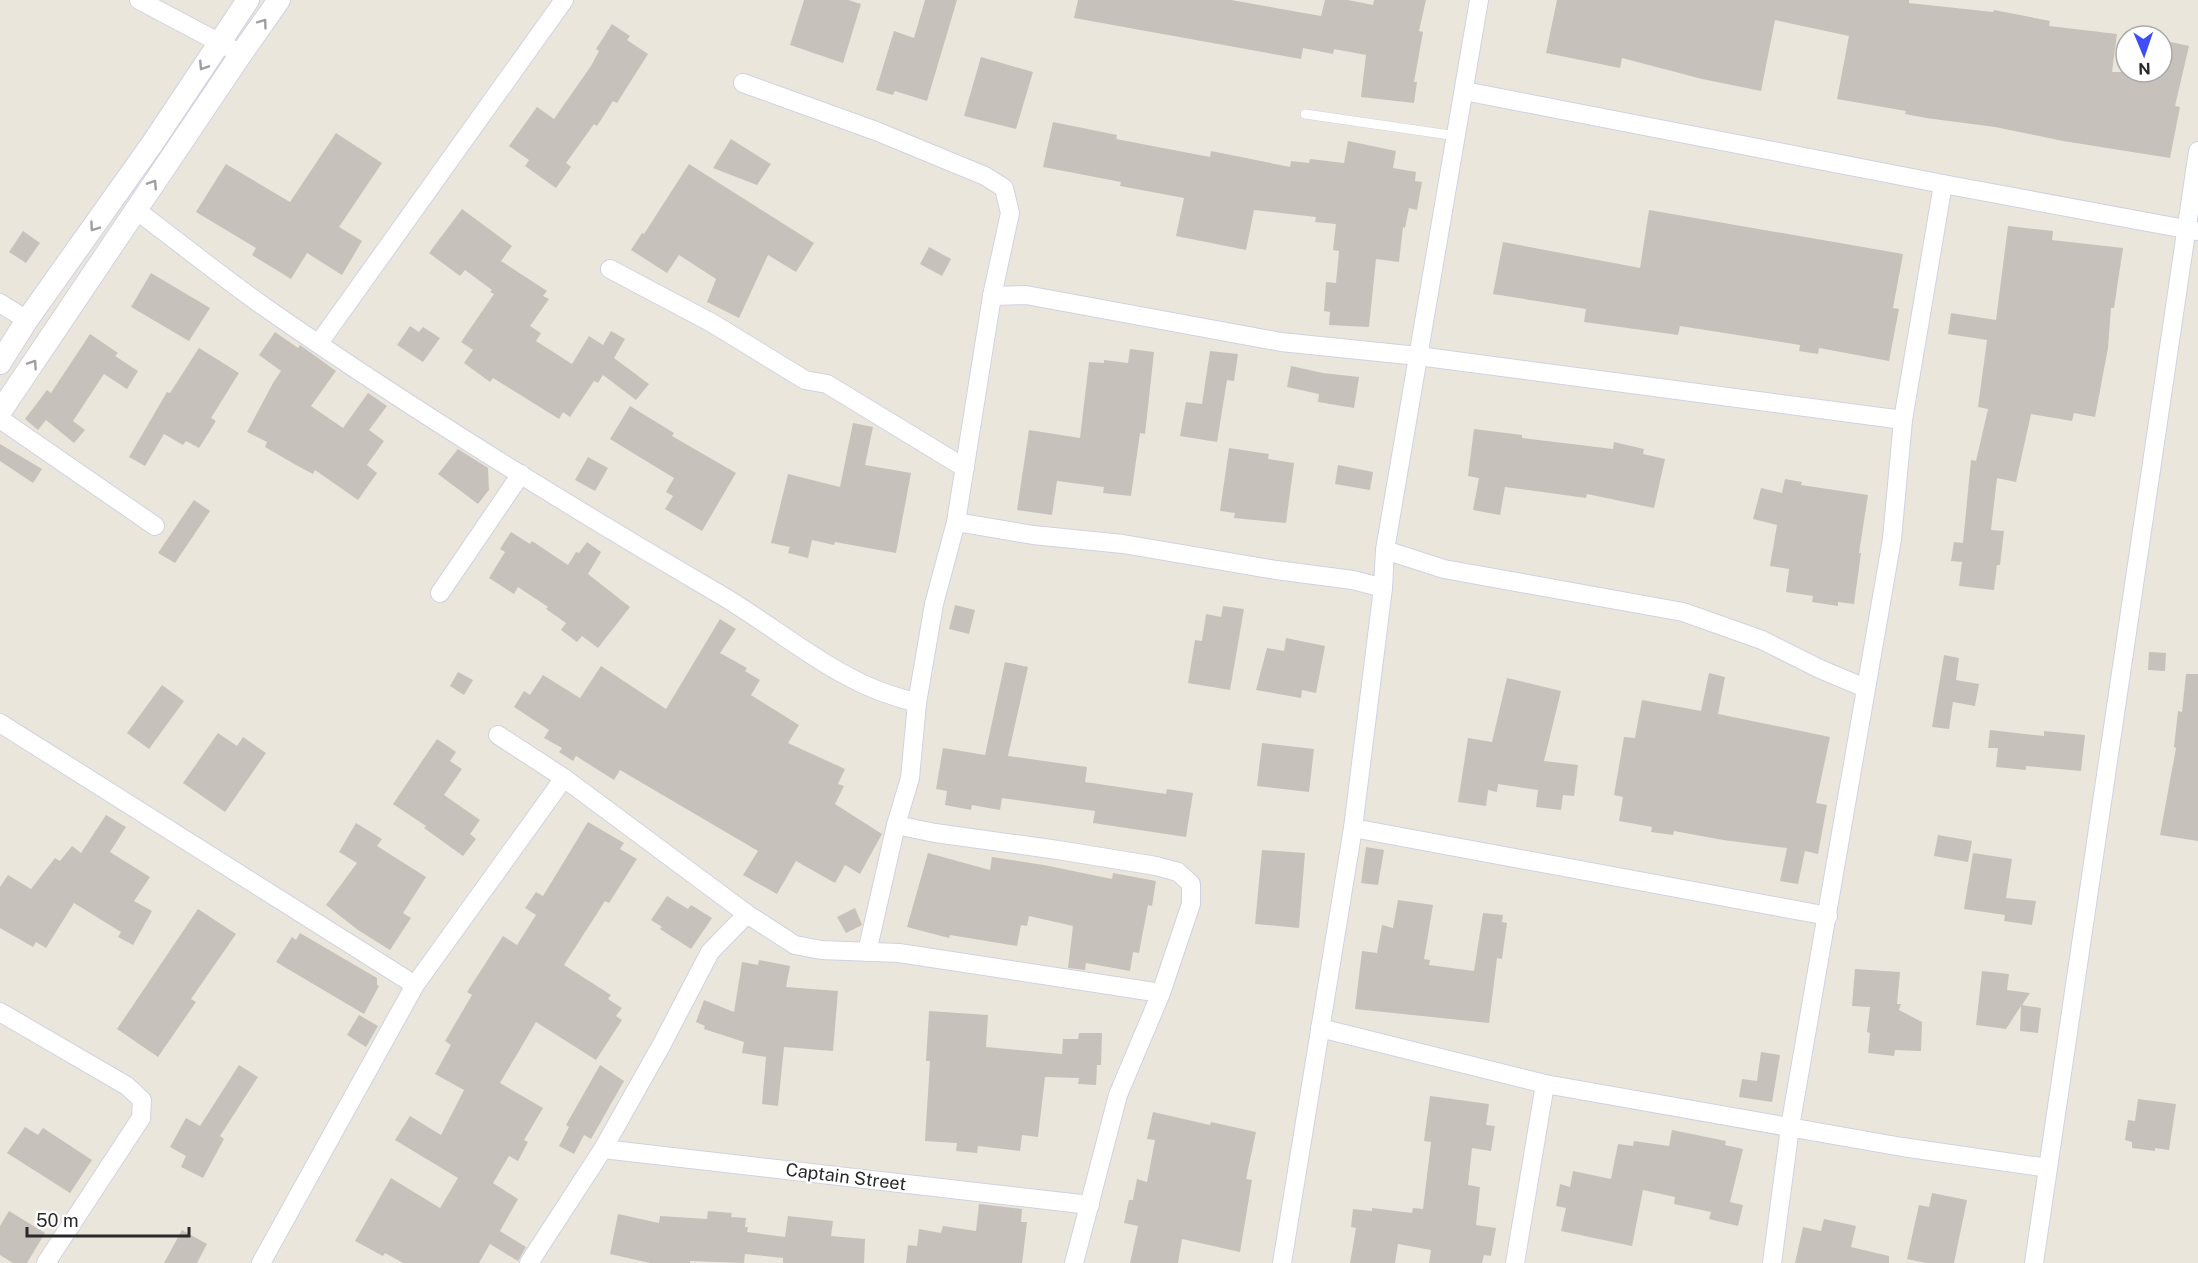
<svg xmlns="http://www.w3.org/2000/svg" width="2198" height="1263" font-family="'Public Sans',sans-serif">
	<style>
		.building { fill: #c6c2bb }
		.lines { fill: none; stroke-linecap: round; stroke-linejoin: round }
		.service-casing { stroke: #d0d2e2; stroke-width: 10 }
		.minor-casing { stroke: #d0d2e2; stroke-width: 20 }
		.tertiary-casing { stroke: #d0d2e2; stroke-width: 24 }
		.service { stroke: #fff; stroke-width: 9 }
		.minor { stroke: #fff; stroke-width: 18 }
		.tertiary { stroke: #fff; stroke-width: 22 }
		.oneway { stroke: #9f9f9f }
		.labels { text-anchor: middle; stroke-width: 4.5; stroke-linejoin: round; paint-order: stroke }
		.street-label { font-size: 18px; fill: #292929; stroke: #fff }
	</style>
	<rect width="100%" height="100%" fill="#ebe6db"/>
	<g class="building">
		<polygon points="804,0 848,0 861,4 843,63 790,45"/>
		<polygon points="925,0 957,0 927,101 895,91 893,95 876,90 894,31 914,38"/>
		<polygon points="1078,0 1231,0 1321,16 1325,0 1348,0 1373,5 1374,0 1426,0 1419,31 1423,32 1414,82 1417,82 1414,103 1361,97 1366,55 1334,49 1333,54 1303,48 1301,59 1074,18"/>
		<polygon points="1557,0 1909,0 1909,3 1993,12 1994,10 2050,21 2049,26 2117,34 2112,72 2162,72 2162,40 2189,46 2175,106 2180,107 2170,158 2063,141 1995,127 1926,118 1905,114 1906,111 1837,99 1849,36 1775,20 1761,91 1702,79 1622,58 1620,68 1546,53"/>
		<polygon points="612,24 630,36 627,40 648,54 617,103 613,101 597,126 594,124 566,163 571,167 556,188 525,166 529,160 509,146 537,107 554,119 591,66 599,51 596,49"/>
		<polygon points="981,57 1033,72 1016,129 964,116"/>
		<polygon points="1053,122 1117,135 1116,139 1210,157 1211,151 1290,167 1291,161 1309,163 1310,159 1344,163 1348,141 1396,151 1393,168 1416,172 1415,181 1422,182 1417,210 1409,208 1405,228 1403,227 1399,262 1376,259 1369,327 1329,325 1330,312 1324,311 1326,282 1336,283 1339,251 1333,250 1336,224 1315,222 1316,217 1254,210 1246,250 1176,236 1184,198 1120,186 1121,182 1043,167"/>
		<polygon points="336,133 382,163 339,227 362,241 342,275 307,253 291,279 252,255 256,248 196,212 226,164 290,202"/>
		<polygon points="731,139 771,164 757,185 713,168"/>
		<polygon points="689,164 814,243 796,272 768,255 739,318 707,302 716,279 679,255 667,273 631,250 642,233 644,234"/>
		<polygon points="462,209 512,246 501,261 547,291 543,296 549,299 530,326 541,333 536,341 572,364 589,336 603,345 611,331 625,339 614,358 649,384 636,400 603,375 598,383 594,381 570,417 563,412 559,419 493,378 490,382 464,363 473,350 461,342 494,294 490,292 492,290 465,270 460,276 429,253"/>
		<polygon points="1649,210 1903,254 1893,308 1899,309 1889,361 1819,348 1818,354 1799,351 1800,345 1680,326 1678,335 1584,322 1586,309 1493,294 1503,242 1640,268"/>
		<polygon points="2008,226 2053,231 2052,240 2123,248 2114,308 2111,308 2108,348 2095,417 2074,413 2072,421 2031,414 2016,482 1997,478 1991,530 2004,531 2000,565 1997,565 1994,590 1959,586 1962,562 1951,561 1954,542 1963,543 1971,460 1976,461 1988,409 1978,407 1987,340 1948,334 1951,313 1996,320"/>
		<polygon points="23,231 40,243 26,263 9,252"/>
		<polygon points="929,247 951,259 942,276 920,264"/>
		<polygon points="151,273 210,308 189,341 131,307"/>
		<polygon points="410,326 419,332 423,327 440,338 423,362 397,345"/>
		<polygon points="275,332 298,348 300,345 336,371 311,406 343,428 368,393 387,406 369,430 384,441 367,465 377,473 358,500 315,470 313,474 296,465 265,447 267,442 247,432 273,383 281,371 259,355"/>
		<polygon points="90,334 118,353 115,356 138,371 127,389 104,374 73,421 85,430 74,443 46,420 38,430 25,419 47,390 51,393"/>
		<polygon points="199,348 239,373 211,418 216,421 199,448 186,441 183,445 164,434 145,466 129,457 167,392 170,393"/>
		<polygon points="1130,349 1154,352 1145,434 1140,433 1131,496 1103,493 1104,487 1057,481 1052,515 1017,510 1029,430 1080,438 1089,362 1104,363 1104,360 1128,363"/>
		<polygon points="1210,351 1238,354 1234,381 1227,380 1217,442 1180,436 1186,402 1202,404"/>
		<polygon points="1291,366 1323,373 1359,377 1354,408 1318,402 1319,394 1287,387"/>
		<polygon points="630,406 674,433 672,436 736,473 702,531 665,509 673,496 666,492 674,478 610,439"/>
		<polygon points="853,423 873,427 865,465 911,473 896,553 835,542 834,545 812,540 808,558 788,553 790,547 771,543 788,474 840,487"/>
		<polygon points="1474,429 1522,435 1522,438 1613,449 1614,442 1644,449 1643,454 1665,459 1654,508 1587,494 1586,498 1505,487 1500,515 1473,510 1479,478 1468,476"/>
		<polygon points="0,444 42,469 33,483 0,461"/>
		<polygon points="1229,448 1269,454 1268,459 1294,463 1286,523 1234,518 1235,513 1220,511"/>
		<polygon points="458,449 488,468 489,490 478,504 438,474"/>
		<polygon points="588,457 608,468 595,491 575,480"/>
		<polygon points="1338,465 1373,472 1370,490 1335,484"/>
		<polygon points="1785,479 1802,482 1801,485 1868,495 1859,553 1861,553 1854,604 1838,602 1838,606 1812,602 1813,596 1786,592 1789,569 1770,566 1777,525 1753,519 1761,488 1782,493"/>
		<polygon points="194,500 210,511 175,563 158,553"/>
		<polygon points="511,532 530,544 532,541 568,565 576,552 579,553 587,542 601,552 588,574 630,607 598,648 582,636 577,642 561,630 566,623 546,609 548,607 518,587 514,594 489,578 505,552 500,549"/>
		<polygon points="955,605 975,610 969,634 949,629"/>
		<polygon points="1223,606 1244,609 1230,690 1188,683 1195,640 1202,641 1206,614 1221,617"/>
		<polygon points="720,619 736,629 720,653 747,668 745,671 760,680 751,695 799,725 788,743 845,769 838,784 844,786 835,804 882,834 860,874 845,865 835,883 796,861 777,894 743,875 758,851 620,770 614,780 576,756 573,761 559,752 562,748 544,738 549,730 514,707 524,691 530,695 543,675 580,698 601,666 666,709"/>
		<polygon points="1286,638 1325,646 1316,693 1302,690 1301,698 1256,690 1267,648 1284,651"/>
		<polygon points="2149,652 2166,653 2165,671 2148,670"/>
		<polygon points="1944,655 1959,658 1956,680 1979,684 1975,706 1953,702 1949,729 1932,727"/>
		<polygon points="1005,662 1028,667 1008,756 1087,767 1085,782 1166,794 1167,789 1193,793 1186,837 1093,823 1095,811 1002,798 1000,810 972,805 971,810 945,805 947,791 936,789 943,748 985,755"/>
		<polygon points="458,672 473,680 464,695 450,686"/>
		<polygon points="1709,673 1725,677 1718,714 1830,737 1816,803 1827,805 1818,854 1805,851 1798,884 1780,881 1787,848 1723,840 1674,831 1673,835 1651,832 1652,827 1619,821 1623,797 1614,795 1624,737 1635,738 1642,700 1701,711"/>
		<polygon points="2186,674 2198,674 2198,841 2160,835 2176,748 2174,747 2178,711 2182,712"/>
		<polygon points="1507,678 1561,691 1544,761 1578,765 1574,796 1563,795 1561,810 1536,807 1538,790 1498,784 1497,792 1488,790 1486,806 1458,802 1468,738 1492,742"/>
		<polygon points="162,685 184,701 149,749 127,733"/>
		<polygon points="1990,730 2044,736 2044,731 2085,735 2081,771 2026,766 2026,770 1996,767 1998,748 1988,748"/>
		<polygon points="218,733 237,746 243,737 266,753 225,812 183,783"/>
		<polygon points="437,739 456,752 450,761 462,769 444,795 480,820 470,834 476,839 463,856 424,828 426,826 393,804"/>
		<polygon points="1262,743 1314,749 1309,792 1257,786"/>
		<polygon points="106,815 126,827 110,852 150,877 134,901 152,911 133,945 118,937 121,932 74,903 46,948 36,942 33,947 0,928 0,887 8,875 31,889 55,858 60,861 72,846 81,853"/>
		<polygon points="588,822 624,843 620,849 637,859 609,903 605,901 564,965 611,995 608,999 622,1008 616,1016 622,1020 596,1060 536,1022 500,1083 543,1108 524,1140 528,1142 518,1161 509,1156 493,1183 518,1199 500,1231 526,1247 518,1261 490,1244 479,1263 403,1263 385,1253 383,1256 355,1241 391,1178 440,1208 458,1178 395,1140 410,1116 441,1135 464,1090 435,1074 451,1045 445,1041 472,995 467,992 503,936 517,945 536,915 525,908 536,892 543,896"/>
		<polygon points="356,823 382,839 377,846 426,877 403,913 411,918 390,950 358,930 326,905 357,863 339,852"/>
		<polygon points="1938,835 1972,841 1968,862 1934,856"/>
		<polygon points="1366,847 1384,850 1378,885 1361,883"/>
		<polygon points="1262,850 1305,853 1299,928 1255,924"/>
		<polygon points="928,853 990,870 992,857 1044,865 1112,879 1113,873 1156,881 1152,906 1148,905 1139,953 1133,952 1130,971 1086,963 1085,970 1068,968 1073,926 1029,916 1027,926 1021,925 1017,946 950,935 949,938 907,927"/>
		<polygon points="1973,853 2012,859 2006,898 2036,901 2032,925 2004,921 2005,915 1964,909"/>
		<polygon points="667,896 688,909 691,905 712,918 691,949 660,929 662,927 651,920"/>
		<polygon points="1398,900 1433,905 1424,959 1430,960 1429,965 1474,971 1483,913 1503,915 1502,922 1507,923 1502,959 1497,958 1489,1023 1355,1009 1362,951 1377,953 1382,925 1393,928"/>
		<polygon points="855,908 862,925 846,933 837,917"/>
		<polygon points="198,909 236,934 191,999 196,1002 158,1057 117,1029"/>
		<polygon points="300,933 377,978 377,985 379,986 364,1014 276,962 292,937 296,940"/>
		<polygon points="759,960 790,966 786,987 838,991 833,1051 784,1047 778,1106 762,1104 766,1057 742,1053 744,1042 704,1029 705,1026 696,1022 704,1000 734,1012 742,962 758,965"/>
		<polygon points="1855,969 1900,972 1897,1004 1901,1004 1899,1010 1922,1022 1921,1051 1895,1050 1894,1056 1868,1053 1870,1033 1867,1032 1870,1007 1852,1006"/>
		<polygon points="1982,971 2009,974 2007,990 2030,993 2022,1005 2041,1008 2038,1033 2020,1031 2021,1006 2006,1029 1976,1025"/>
		<polygon points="929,1011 988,1015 986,1047 1062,1054 1063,1039 1078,1039 1079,1033 1102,1033 1101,1065 1097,1065 1096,1085 1078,1084 1079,1078 1045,1077 1038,1137 1022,1135 1020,1151 978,1146 977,1153 956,1151 957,1143 925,1141 930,1061 926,1061"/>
		<polygon points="359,1015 378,1026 366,1047 347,1035"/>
		<polygon points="1761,1052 1780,1055 1772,1102 1739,1097 1742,1079 1757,1081"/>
		<polygon points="239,1065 258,1077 220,1136 224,1139 203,1178 181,1167 186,1156 170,1147 186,1118 200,1126"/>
		<polygon points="600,1065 624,1081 591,1139 584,1135 574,1154 559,1146 569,1127 566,1125"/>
		<polygon points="1430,1096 1489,1104 1486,1125 1495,1126 1491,1151 1472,1148 1468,1185 1480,1187 1476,1225 1496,1228 1491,1256 1484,1255 1482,1263 1429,1263 1431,1250 1398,1244 1395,1263 1350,1263 1356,1228 1351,1227 1353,1209 1372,1211 1372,1208 1412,1213 1413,1208 1423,1209 1431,1142 1424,1141"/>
		<polygon points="2138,1099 2176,1104 2169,1150 2155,1148 2155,1151 2132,1148 2132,1142 2125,1140 2128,1120 2135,1121"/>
		<polygon points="1153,1112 1210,1125 1211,1122 1256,1132 1246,1179 1252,1180 1240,1252 1182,1239 1178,1263 1130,1263 1138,1226 1124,1223 1129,1200 1133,1200 1137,1179 1147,1182 1155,1140 1147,1139"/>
		<polygon points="25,1127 38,1135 43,1128 92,1160 70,1193 7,1153"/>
		<polygon points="1672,1130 1726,1141 1725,1145 1743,1149 1730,1202 1743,1205 1738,1226 1709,1219 1711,1212 1674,1204 1675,1197 1643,1190 1632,1246 1561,1231 1566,1208 1556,1206 1560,1184 1570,1187 1573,1171 1611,1179 1618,1144 1633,1146 1634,1141 1669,1146"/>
		<polygon points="1932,1193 1967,1200 1954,1263 1926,1263 1907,1259 1919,1205 1929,1207"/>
		<polygon points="979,1204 1022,1209 1021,1222 1027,1222 1022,1263 906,1263 908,1245 917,1246 919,1229 941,1233 943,1226 976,1231"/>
		<polygon points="9,1211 45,1233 27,1263 13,1263 0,1255 0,1226"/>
		<polygon points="708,1211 732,1213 731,1217 746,1218 745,1227 748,1227 747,1232 785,1237 788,1216 833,1221 831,1236 865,1239 864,1263 783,1263 783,1258 745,1254 744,1263 690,1261 690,1263 650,1263 610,1254 618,1214 659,1223 660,1216 707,1219"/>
		<polygon points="1824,1219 1856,1226 1851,1247 1889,1256 1889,1263 1795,1263 1803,1227 1821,1231"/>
		<polygon points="182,1230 207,1244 197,1263 164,1263"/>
	</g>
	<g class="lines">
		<defs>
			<polyline id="service" points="1305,114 1457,136"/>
			<g id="minor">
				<polyline points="139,0 241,54"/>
				<polyline points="743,83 876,131 985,176 1004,188 1010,213 992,296 956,522"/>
				<polyline points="1464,91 1943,184 2196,231"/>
				<path d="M136,210c44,33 86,67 130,98 145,101 296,194 448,283 53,30 107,77 163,99 13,5 26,9 40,13l17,-99 22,-82 77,13 90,9 153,26 77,10 30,8"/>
				<polyline points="610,269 712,323 805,380 827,384 965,468"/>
				<polyline points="992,296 1026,295 1281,342 1418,356 1903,420"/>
				<polyline points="0,303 27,320"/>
				<polyline points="319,343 564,0"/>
				<polyline points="0,419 155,526"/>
				<polyline points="1385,550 1444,569 1683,612 1762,640 1820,669 1865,688"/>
				<polyline points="440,593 521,474"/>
				<polyline points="0,723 415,985"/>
				<polyline points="498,735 564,778 747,914 795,945 821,950 899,953 1161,993"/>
				<polyline points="896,825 935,833 1058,850 1156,866 1178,872 1191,884 1191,904 1161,993 1118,1095 1074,1263"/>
				<polyline points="1353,828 1828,916"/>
				<polyline points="867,952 896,825 910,778 917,703"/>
				<polyline points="0,1012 127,1086 142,1100 141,1118 46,1263"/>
				<polyline points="1320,1028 1545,1084 1902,1147 2048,1168"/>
				<polyline points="603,1149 1090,1205"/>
				<polyline points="261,1263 415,985 564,778"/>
				<polyline points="529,1263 603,1149 662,1044 710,952 747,914"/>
				<polyline points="1282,1263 1353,828 1383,588 1385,550 1479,0"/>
				<polyline points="1515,1263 1545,1084"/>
				<polyline points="1772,1263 1790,1127 1892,539 1903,420 1943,184"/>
				<polyline points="2034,1263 2198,151"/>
			</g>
			<g id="tertiary">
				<polyline points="0,363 27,320 152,144 248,0"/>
				<polyline points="0,412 241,54 279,0"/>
			</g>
		</defs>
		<use href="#service" class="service-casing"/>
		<use href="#minor" class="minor-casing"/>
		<use href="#tertiary" class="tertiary-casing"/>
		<use href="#service" class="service"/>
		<use href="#minor" class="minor"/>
		<use href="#tertiary" class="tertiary"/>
	</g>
	<defs><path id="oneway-chevron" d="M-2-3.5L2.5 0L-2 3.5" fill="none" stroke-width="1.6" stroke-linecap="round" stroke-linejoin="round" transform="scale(1.5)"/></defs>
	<g class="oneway">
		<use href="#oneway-chevron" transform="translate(263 23) rotate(-54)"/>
		<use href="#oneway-chevron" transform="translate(203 66) rotate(123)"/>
		<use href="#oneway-chevron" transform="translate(153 184) rotate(-57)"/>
		<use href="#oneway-chevron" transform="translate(94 227) rotate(125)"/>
		<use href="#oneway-chevron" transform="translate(33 364) rotate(-56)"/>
	</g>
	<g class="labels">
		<g class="street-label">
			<text transform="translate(846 1177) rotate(7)" y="6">Captain Street</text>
		</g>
	</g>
	<g transform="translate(2144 54) rotate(178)"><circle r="28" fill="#ffffff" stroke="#a9a9a9" stroke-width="1.5"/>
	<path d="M0-4.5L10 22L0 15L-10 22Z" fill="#3f4ef4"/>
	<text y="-9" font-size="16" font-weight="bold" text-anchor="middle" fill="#292929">N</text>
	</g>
	<path d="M27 1227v9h162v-9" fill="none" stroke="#292929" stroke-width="3"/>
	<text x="36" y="1227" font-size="18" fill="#292929" stroke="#ffffff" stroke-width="4.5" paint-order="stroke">50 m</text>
</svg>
